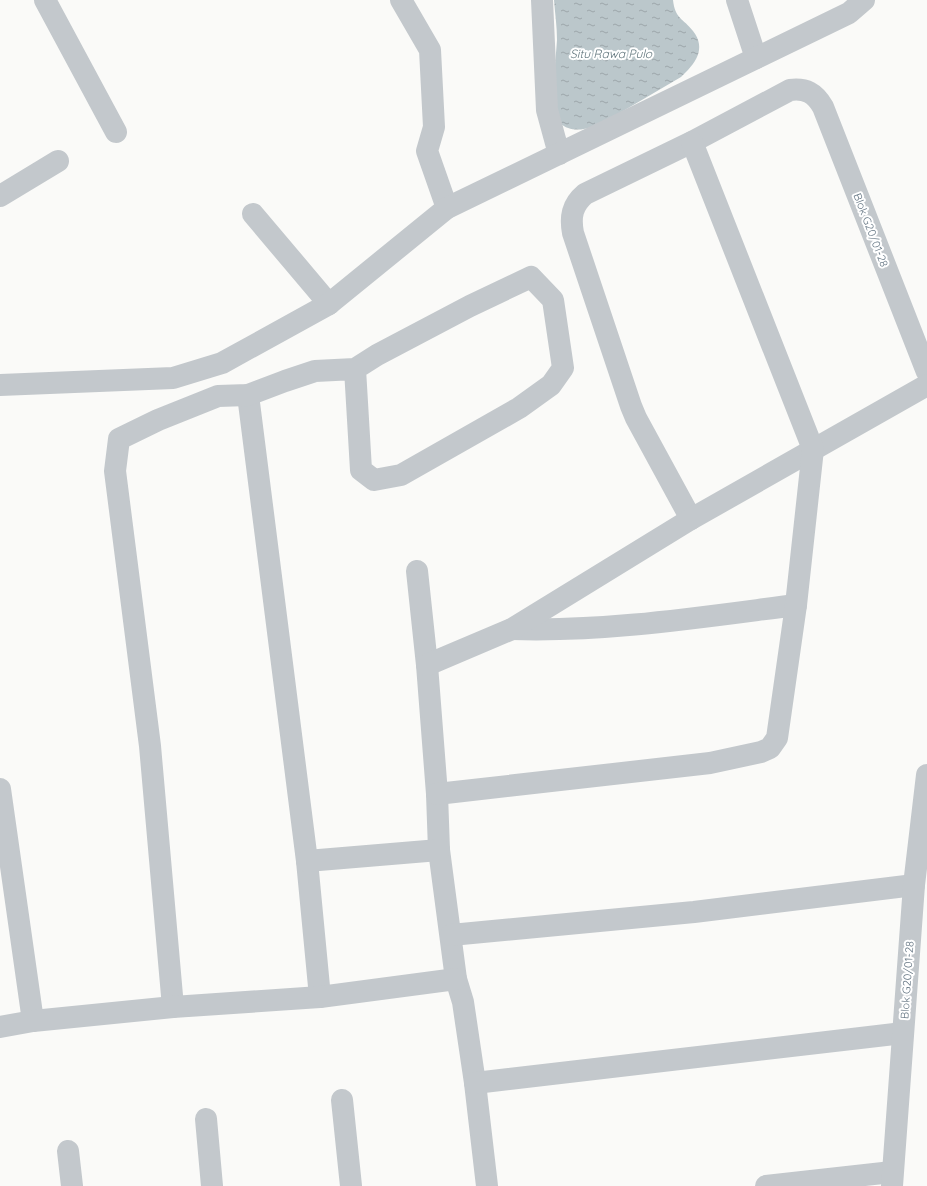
<svg xmlns="http://www.w3.org/2000/svg" width="927" height="1186" font-family="Quicksand,sans-serif">
	<style>
		.water { fill: url(#water-ripples) }
		.lines { fill: none; stroke-linecap: round; stroke-linejoin: round }
		.minor { stroke: #c3c8cc; stroke-width: 22 }
		.labels { text-anchor: middle; stroke-width: 4; stroke-linejoin: round; paint-order: stroke }
		.street-label { font-size: 11px; fill: #657683; stroke: #fff }
		.water-label { font-size: 12px; font-style: italic; fill: #60757c; stroke: #fff }
	</style>
	<defs>
		<pattern id="water-ripples" width="26" height="14" patternUnits="userSpaceOnUse"><rect width="26" height="14" fill="#bbc7cb"/><path d="M2 4q2-2 4 0t4 0M15 11q2-2 4 0t4 0" fill="none" stroke="#9ca6aa"/></pattern>
	</defs>
	<rect width="100%" height="100%" fill="#fafaf8"/>
	<path class="water" d="M554,0h119c2,19 10,18 20,31 14,18 2,33 -12,46l-80,47c-12,5 -30,10 -41,-1 -10,-12 -4,-67 -3,-83 0,-13 -2,-27 -3,-40z"/>
	<g class="lines">
		<g class="minor">
			<polyline points="45,0 116,132"/>
			<polyline points="401,0 430,50 434,127 427,151 447,208"/>
			<polyline points="542,0 547,110 559,154"/>
			<polyline points="737,0 756,58"/>
			<polyline points="0,196 58,161"/>
			<polyline points="253,214 329,304"/>
			<polyline points="0,385 173,378 222,363 329,304 447,208 849,13 864,0"/>
			<polyline points="248,395 307,861 320,997"/>
			<path d="M691,519l-55,-101 -5,-12 -58,-173c-3,-16 -1,-28 12,-39l107,-52 98,-52c16,-2 25,3 33,17l104,265"/>
			<polyline points="417,571 427,665 437,794 439,850 456,979 463,1002 475,1083 487,1186"/>
			<path d="M512,629c95,3 190,-12 284,-24"/>
			<polyline points="427,665 512,629 691,519 927,385"/>
			<polyline points="0,789 33,1021"/>
			<polyline points="437,794 710,763 761,752 770,748 777,738 796,605 813,449 692,142"/>
			<polyline points="307,861 439,850"/>
			<polyline points="451,935 694,912 914,885"/>
			<polyline points="173,1007 150,746 115,471 119,439 158,420 218,396 248,395 285,381 315,371 355,369 377,355 470,306 531,277 553,300 563,368 551,385 519,408 401,475 374,480 361,470 355,369"/>
			<polyline points="0,1027 33,1021 173,1007 320,997 456,979"/>
			<polyline points="475,1083 903,1033"/>
			<polyline points="342,1100 351,1186"/>
			<polyline points="206,1119 212,1186"/>
			<polyline points="68,1151 72,1186"/>
			<polyline points="766,1186 892,1172"/>
			<polyline points="892,1186 914,885 927,775"/>
		</g>
	</g>
	<g class="labels">
		<g class="street-label">
			<text transform="translate(871 230) rotate(69)" y="4">Blok G20/01-28</text>
			<text transform="translate(907 980) rotate(-86)" y="4">Blok G20/01-28</text>
		</g>
		<g class="water-label">
			<text x="611" y="58">Situ Rawa Pulo</text>
		</g>
	</g>
</svg>
